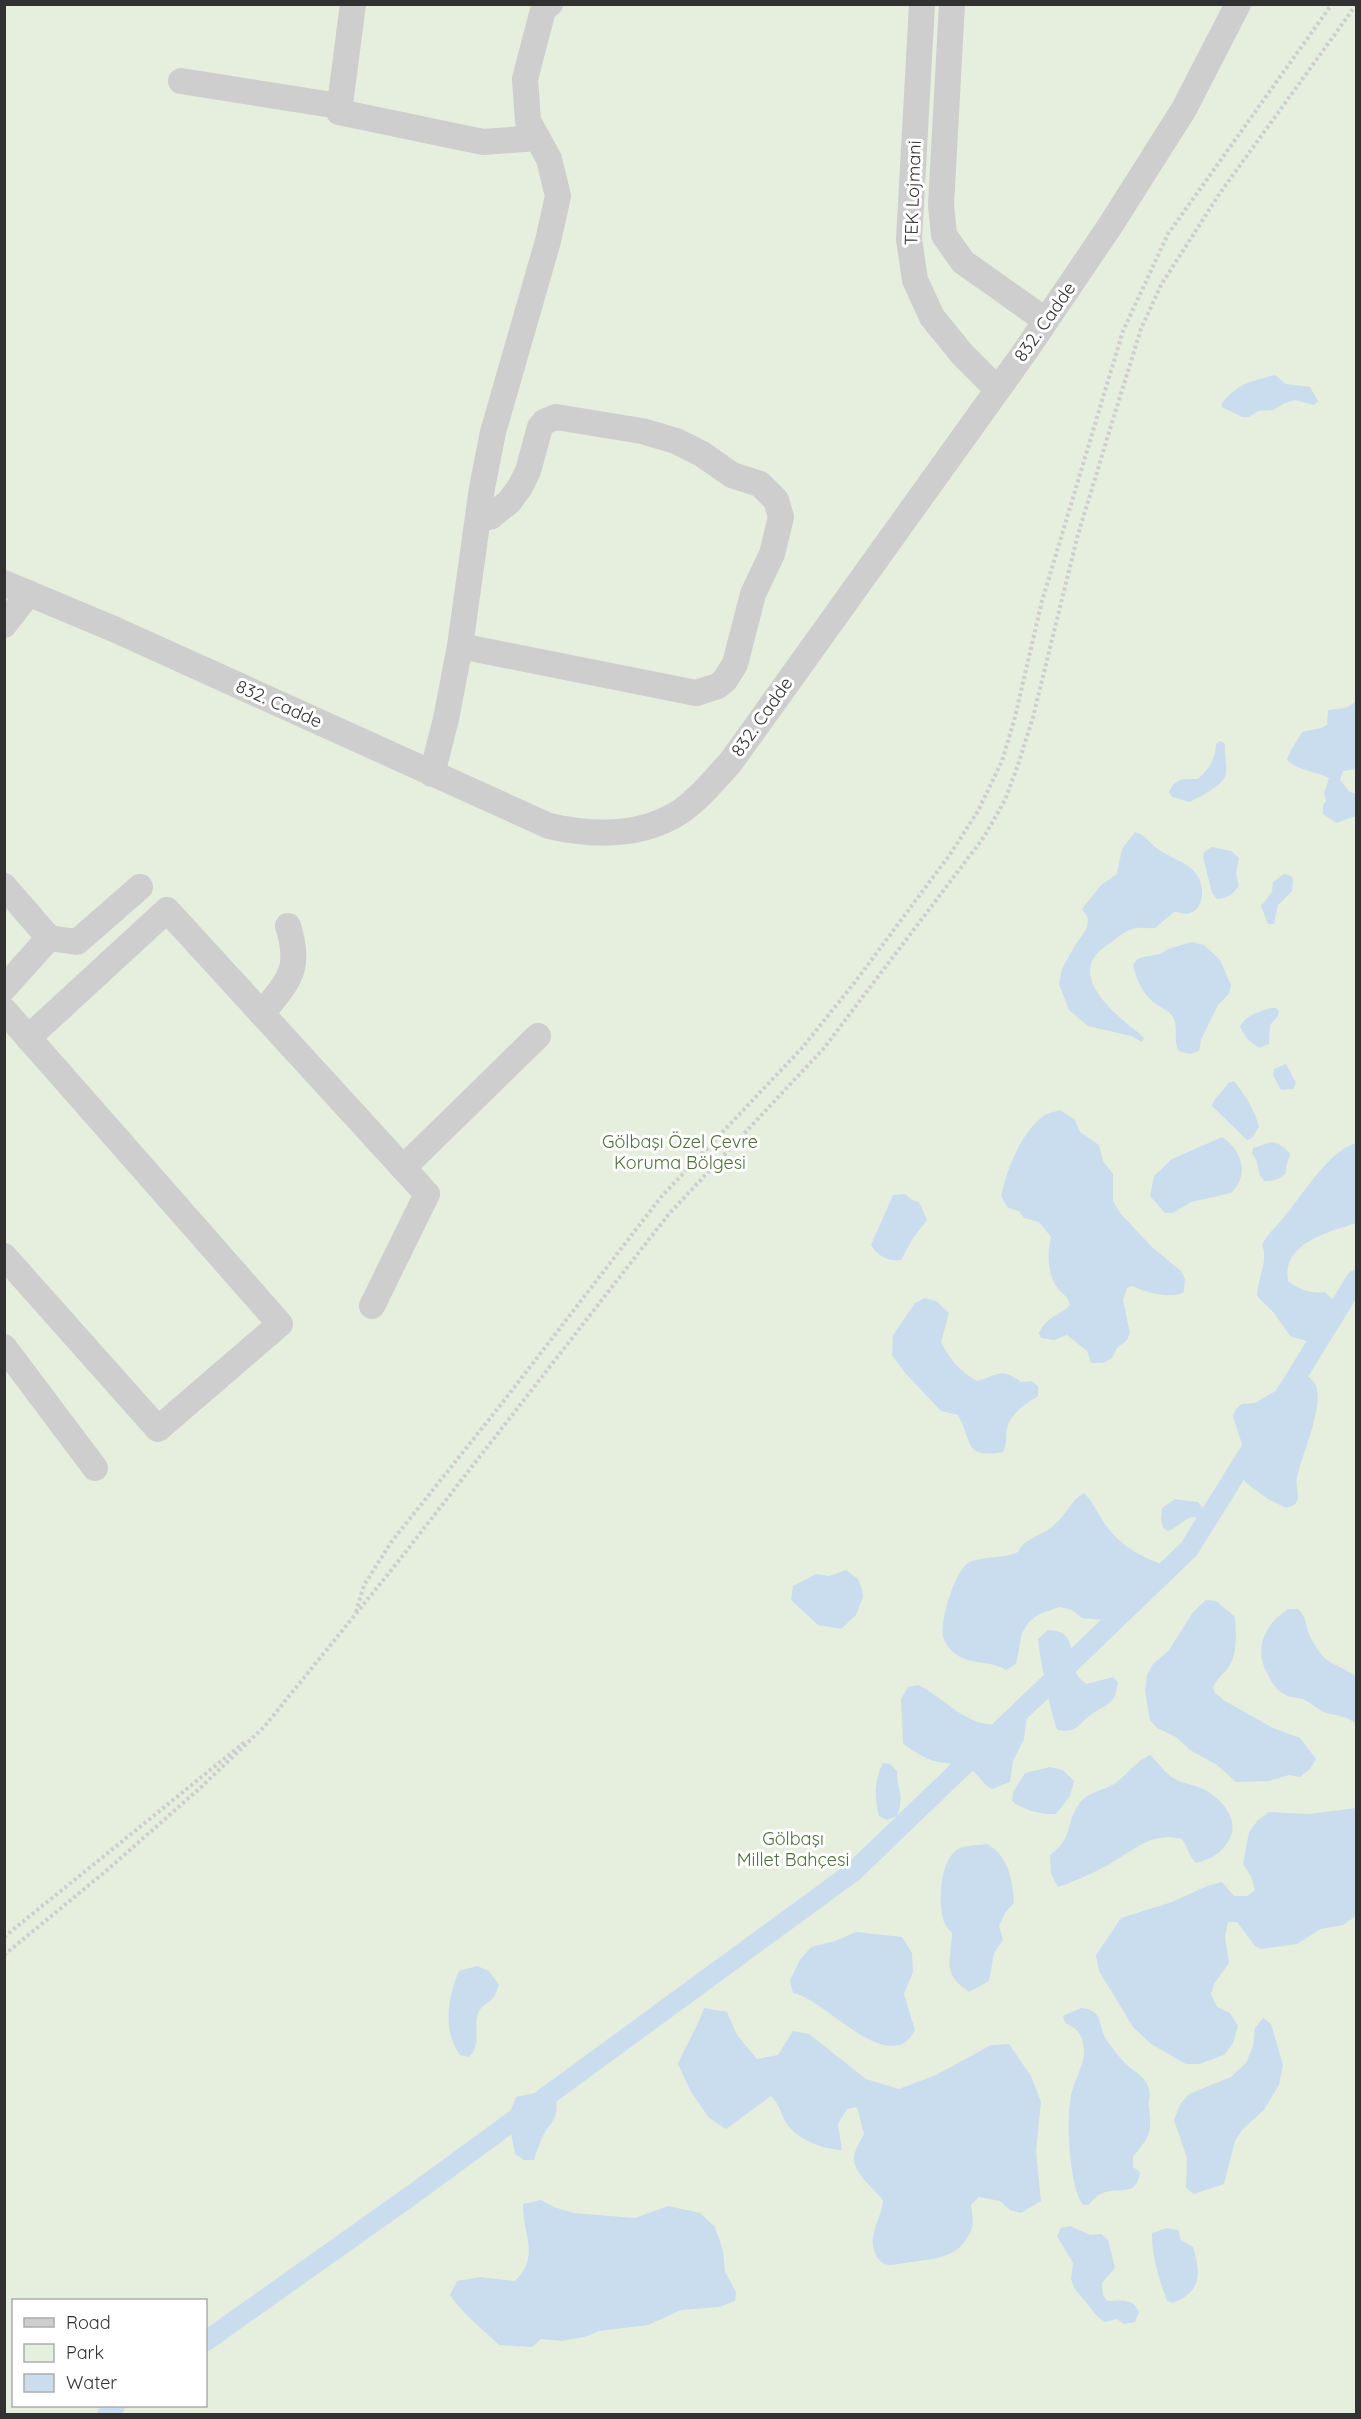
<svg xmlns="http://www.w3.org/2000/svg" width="1361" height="2419" font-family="Quicksand,sans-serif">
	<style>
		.green { fill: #e6eede; fill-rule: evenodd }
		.water { fill: #caddef }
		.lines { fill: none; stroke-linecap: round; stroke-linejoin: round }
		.canal { stroke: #caddef; stroke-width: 20 }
		.path { stroke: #cecece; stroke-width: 4; stroke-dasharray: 3 3; stroke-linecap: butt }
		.minor { stroke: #cecece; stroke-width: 26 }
		.labels { text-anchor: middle; stroke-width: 6; stroke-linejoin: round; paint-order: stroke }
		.street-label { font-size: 18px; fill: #313131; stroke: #fff }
		.park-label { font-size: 18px; fill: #4f703a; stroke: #fff }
	</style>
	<rect width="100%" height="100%" fill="#fff"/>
	<path class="green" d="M5,5h1351v2409h-1351zM14,2300h192v106h-192z"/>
	<g class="water">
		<path d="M1275,375l11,9 24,3 8,14 -4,4 -19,-5 -10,3 -12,7 -15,1 -9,6h-7l-20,-10 -1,-3c17,-21 30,-23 54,-29z"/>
		<path d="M1356,702v67l-13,2 -3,9 9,11 7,3v22l-20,7 -13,-9v-9l3,-4 -2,-8 5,-15c-14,-7 -30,-7 -42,-18 3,-11 10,-18 15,-28l19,-4 6,-3 1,-15 18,-2z"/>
		<path d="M1220,741l5,3c-1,10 2,20 1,29 -1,12 -25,23 -36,29l-18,-5 -3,-5c6,-15 16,-13 29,-13 10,-9 18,-20 18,-35z"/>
		<path d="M1135,832c9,2 12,8 19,14 12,11 34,15 43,29 8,11 8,36 -10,39 -3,0 -9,-2 -13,-2l-19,16c-6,1 -12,-1 -18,0 -13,2 -18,9 -28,16 -47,28 5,70 31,90l4,4 -2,4 -11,-6 -43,-10 -19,-16 -10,-26 3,-15 12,-22 13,-19 1,-10 -6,-9 19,-24 16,-11 5,-25z"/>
		<path d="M1212,847l19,4 8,7 -3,16 3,12c-6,8 -12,13 -22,13l-5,-6 -9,-36 1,-5z"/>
		<polygon points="1284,874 1289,875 1293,878 1292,891 1278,905 1274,924 1268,924 1261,906 1272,892 1273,882"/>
		<path d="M1192,942l12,3 16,15 11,25 -2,9 -11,11 -17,35 -2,11 -9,3 -11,-3c-6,-10 -1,-21 -5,-32 -4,-10 -15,-11 -22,-18 -10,-9 -17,-24 -19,-37l6,-6 21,-4 8,-5z"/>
		<path d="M1271,1008h5l3,3 -1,5 -8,9 -1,19 -10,4 -12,-9 -7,-12c5,-12 19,-15 31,-19z"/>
		<polygon points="1286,1064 1296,1083 1293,1089 1281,1090 1273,1075 1274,1069"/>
		<path d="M1234,1081c11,14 21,29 25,46l-7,11 -5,2 -35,-34c2,-9 11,-14 16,-23z"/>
		<path d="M1060,1110l15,10 5,12 19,13 4,16 10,13v27l7,12 32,34 29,24 4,8 -1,13c-11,8 -40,0 -52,-6l-5,2 -4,12 7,33 -3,7 -10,8 -5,10 -9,5h-12l-4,-12 -20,-16 -13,5 -13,-2 -2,-5c9,-18 19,-16 31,-28 -2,-8 -5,-9 -11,-15 -12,-14 -12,-37 -8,-53l-12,-15 -15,-4 -5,-7 -11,-3 -7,-12c6,-27 19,-61 41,-79 5,-4 12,-5 18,-7z"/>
		<path d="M1222,1137c20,13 28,39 9,56l-40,9 -18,11h-8l-15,-17 4,-20 18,-17z"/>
		<path d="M1272,1142c8,2 13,5 18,12 -1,7 -5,11 -4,19 -7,7 -13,8 -22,8 -8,-8 -4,-20 -12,-27l1,-6z"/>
		<path d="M1356,1143v80c-27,9 -75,20 -68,58 12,9 22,13 37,11l8,8 1,28 -4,10 -8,4h-13l-19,-6 -16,-23 -17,-17c0,-18 12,-35 5,-51 5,-10 10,-14 17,-22 22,-24 46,-70 77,-80z"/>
		<path d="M905,1194l7,6 7,2 8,18 -14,18 -12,22c-12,2 -24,-4 -30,-15l22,-50z"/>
		<path d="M925,1298l11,3 13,12 -8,29c8,17 19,29 36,39 20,-6 25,-14 44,1l10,-1 7,5v10c-11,7 -28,18 -31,32 -2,9 1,13 -4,24 -40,7 -30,-10 -45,-37l-17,-4 -35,-37 -14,-19 1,-20 22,-32z"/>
		<path d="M1299,1377h10c2,2 5,4 6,7 11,19 -14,72 -18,94 -2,8 3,16 0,23 -2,5 -6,5 -11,7l-18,-9 -23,-17 -3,-8 1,-27 -10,-30 3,-8 6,-5 13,-1z"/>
		<path d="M1084,1493c9,9 14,21 21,31 14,20 34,33 57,40l-2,12 -31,24 -15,15 -11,5 -21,-2 -10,-8 -12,-3 -21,7 -10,8 -7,11 -6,31 -10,6c-16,-11 -40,-3 -56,-21 -2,-2 -6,-9 -7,-12 -3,-16 11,-64 25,-74 12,-7 35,-4 50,-11 7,-15 25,-16 37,-28 12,-10 15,-23 29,-31z"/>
		<path d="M1175,1499l23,3 8,9 -6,7c-14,-4 -19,8 -32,13l-5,-3 -2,-9 1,-11z"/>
		<polygon points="846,1570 858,1579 862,1589 863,1597 856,1615 841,1629 818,1625 791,1600 793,1586 816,1574 829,1576"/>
		<path d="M1206,1600l10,1 19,16c1,16 3,37 -7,51 -6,7 -11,11 -15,19l2,6 10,8 48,27 27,10 16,21 -6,10 -10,8 -11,-2 -20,6 -33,1 -19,-17 -27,-15 -14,-13 -19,-9 -7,-8 -3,-16 -2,-15 2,-14 6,-11 16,-14 24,-38z"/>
		<path d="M1288,1609h10c9,8 7,15 11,25 3,7 8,15 12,20 9,12 25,13 35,23v47c-10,-8 -17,-8 -30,-11 -8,-3 -15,-11 -24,-14 -6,-2 -13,-1 -18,-5 -7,-4 -12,-11 -15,-17 -16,-27 -6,-51 19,-68z"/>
		<path d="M1048,1630c38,1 12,38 39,54l26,-7 5,5c-3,26 -13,21 -30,35 -12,10 -12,16 -30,13 -6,-8 -19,-78 -20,-91z"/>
		<path d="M918,1685c26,12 52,46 83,38 7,-1 14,-8 20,-12l6,4 -3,24 -11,22 -3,21 -18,7c-9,-4 -13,-14 -21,-19 -10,-6 -24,-6 -36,-9 -7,-1 -28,-13 -32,-18l-2,-44 7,-12z"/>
		<path d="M1150,1755c8,7 14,17 23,23 10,6 24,7 34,13 17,11 33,30 22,49 -8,14 -18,19 -33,23 -7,-7 -8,-15 -14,-24 -33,-8 -49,13 -76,27 -15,8 -33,16 -48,21l-7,-13 -1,-19c24,-18 14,-28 29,-51 8,-12 23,-13 35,-20 13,-9 22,-23 36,-29z"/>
		<path d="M883,1763l7,1 7,7c0,20 8,23 0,45l-10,4 -8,-4c-5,-20 -5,-35 4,-53z"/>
		<path d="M1050,1767l13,3 11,11 -4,15 -14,18c-13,1 -34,-4 -44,-13l1,-9 12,-19z"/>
		<polygon points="1356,1808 1356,1916 1343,1925 1321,1929 1297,1944 1261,1949 1255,1946 1237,1922 1228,1922 1225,1937 1229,1963 1214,1984 1211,1994 1217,2007 1230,2013 1238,2026 1233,2043 1224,2055 1199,2064 1186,2064 1151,2044 1133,2027 1099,1971 1096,1955 1121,1918 1172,1902 1207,1886 1222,1882 1234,1896 1247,1896 1255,1890 1251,1876 1243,1864 1249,1832 1258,1820 1269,1812 1308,1814"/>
		<path d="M987,1844c21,11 26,36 27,59l-9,10 -6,13 4,14 -9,13 -5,28 -20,11c-28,-20 -18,-29 -17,-59 -3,-3 -6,-7 -8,-11 -6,-19 -5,-64 16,-74 7,-3 19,-3 27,-4z"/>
		<path d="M856,1932l46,5 10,16 1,19 -9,22 11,36c-2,3 -5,9 -8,11 -31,23 -83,-42 -114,-48l-3,-13 10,-20 11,-13 24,-6z"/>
		<path d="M477,1966l12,5 10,14c-2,4 -3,10 -6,13 -4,5 -11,7 -14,13 -7,16 4,32 -10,46l-9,-2c-18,-24 -12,-59 -1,-84z"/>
		<path d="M704,2008l23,4 10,23 20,24 21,-4 15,-24 16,3 57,45 33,10 37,-14 55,-30 18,-1 22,32 10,26 -5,49 5,50 -20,12 -11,-3 -10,-9 -21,-4 -8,8c1,7 3,17 1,23 -10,29 -35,31 -61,34 -14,1 -28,10 -36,-9 -8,-18 7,-35 8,-53 -8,-10 -27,-25 -29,-39 -1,-9 6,-19 10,-27l-7,-27 -10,2 -9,15 4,26c-19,-1 -43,-9 -55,-26 -7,-10 -6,-18 -16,-28l-45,33 -17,-11 -19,-28 -12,-26c8,-19 19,-36 26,-56z"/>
		<path d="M1081,2008c24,2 16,18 26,33 5,6 9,12 14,18 8,10 26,17 28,30 2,6 -1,12 0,18 3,27 1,29 -16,50v10l7,5c-5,34 -31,4 -51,33h-6c-14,-18 -17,-86 -12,-109 2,-13 14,-33 13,-45 -1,-15 -5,-22 -19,-28l-2,-7z"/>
		<polygon points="1263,2018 1271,2024 1283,2065 1279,2085 1264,2110 1243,2129 1235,2141 1224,2184 1194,2194 1186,2188 1187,2158 1174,2120 1181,2103 1189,2094 1231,2077 1246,2063 1253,2046 1255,2028"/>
		<path d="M544,2091l12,6c2,19 -1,21 -11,35 -5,8 -8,19 -11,28h-10l-9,-6 -7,-37 8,-20z"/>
		<path d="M541,2200l13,7 20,6 61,5 33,-12 32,7 15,14 8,23 2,22 11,20 -1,9 -16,6 -38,3 -33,15 -49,6 -15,6 -22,4 -21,-2 -9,8 -33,-2c-17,-16 -36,-31 -49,-50l7,-14 24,-4 34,4c26,-26 7,-47 8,-77z"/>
		<path d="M1070,2226l20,9 11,-1 7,6 7,28 -13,15 1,12 4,6c15,0 25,-4 32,11l-4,10 -11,2 -7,-5 -12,3 -7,-5 -24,-29 -3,-9 2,-16 -16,-27 4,-8z"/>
		<path d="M1167,2228l11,2 3,10 12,7c8,27 9,44 -20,56l-6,-2c-8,-22 -15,-44 -15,-68z"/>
	</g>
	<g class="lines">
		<g class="canal">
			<polyline points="1282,1400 1356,1280"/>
			<polyline points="206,2341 416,2192 853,1872 1189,1549 1255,1443"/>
			<polyline points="107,2414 115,2406"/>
		</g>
		<g class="path">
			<polyline points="356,1612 364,1585 392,1541 503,1402 661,1197 802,1048 855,982 951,853 978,811 1002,761 1014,721 1042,601 1123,331 1168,234 1332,4"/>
			<polyline points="4,1937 246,1741"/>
			<polyline points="4,1955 106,1871 200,1788 264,1727 393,1568 668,1215 824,1048 984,837 1005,800 1018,765 1033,717 1077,538 1110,429 1141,329 1161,285 1220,193 1356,5"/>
		</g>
		<g class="minor">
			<polyline points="353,4 339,112 483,142 537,138"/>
			<polyline points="922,4 909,239 915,280 932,317 962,354 997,389"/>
			<polyline points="952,4 941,205 944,235 963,262 1045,320"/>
			<polyline points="181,81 339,106"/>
			<path d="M4,583l112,47 433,196c44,10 92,11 131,-14 19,-13 35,-33 50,-49l294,-410 86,-127 74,-117 54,-105"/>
			<polyline points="4,625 29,593"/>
			<polyline points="460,646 696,693 718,686 725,680 735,664 753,594 772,554 781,517 776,500 760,484 732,475 702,454 676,441 642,431 556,417 544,422 540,427 528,471 520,487 509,502 490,517 479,515"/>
			<polyline points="432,774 446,719 460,646 482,488 493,432 548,241 558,196 549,159 528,121 525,79 543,10 550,4"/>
			<polyline points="4,886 49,938"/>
			<polyline points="4,988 49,938 77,942 140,887"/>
			<polyline points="4,1010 280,1324 158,1429 4,1256"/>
			<path d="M262,1014c26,-34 40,-43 26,-88"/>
			<polyline points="28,1038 167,910 427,1194 372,1306"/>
			<polyline points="403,1168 538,1036"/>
			<polyline points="4,1347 95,1468"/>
		</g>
	</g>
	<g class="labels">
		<g class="street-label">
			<text transform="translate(913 193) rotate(-88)" y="6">TEK Lojmani</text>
			<text transform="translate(1045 322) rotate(-55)" y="6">832. Cadde</text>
			<text transform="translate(279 704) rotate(24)" y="6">832. Cadde</text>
			<text transform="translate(762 717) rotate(-55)" y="6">832. Cadde</text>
		</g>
		<g class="park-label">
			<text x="680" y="1148">Gölbaşı Özel Çevre<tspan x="680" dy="21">Koruma Bölgesi</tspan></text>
			<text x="793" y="1845">Gölbaşı<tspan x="793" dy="21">Millet Bahçesi</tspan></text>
		</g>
	</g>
	<rect width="1361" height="2419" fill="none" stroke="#313131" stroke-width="12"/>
	<rect x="12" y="2299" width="195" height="108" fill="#ffffff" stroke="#adadad" stroke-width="1.5"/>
	<rect x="24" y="2318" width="30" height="9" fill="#cecece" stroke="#adadad" stroke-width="1.5"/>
	<text x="66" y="2329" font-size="18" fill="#313131">Road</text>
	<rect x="24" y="2344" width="30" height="18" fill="#e6eede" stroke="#adadad" stroke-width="1.5"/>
	<text x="66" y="2359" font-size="18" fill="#313131">Park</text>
	<rect x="24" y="2374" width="30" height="18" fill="#caddef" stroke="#adadad" stroke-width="1.5"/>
	<text x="66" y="2389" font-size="18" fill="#313131">Water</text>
</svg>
